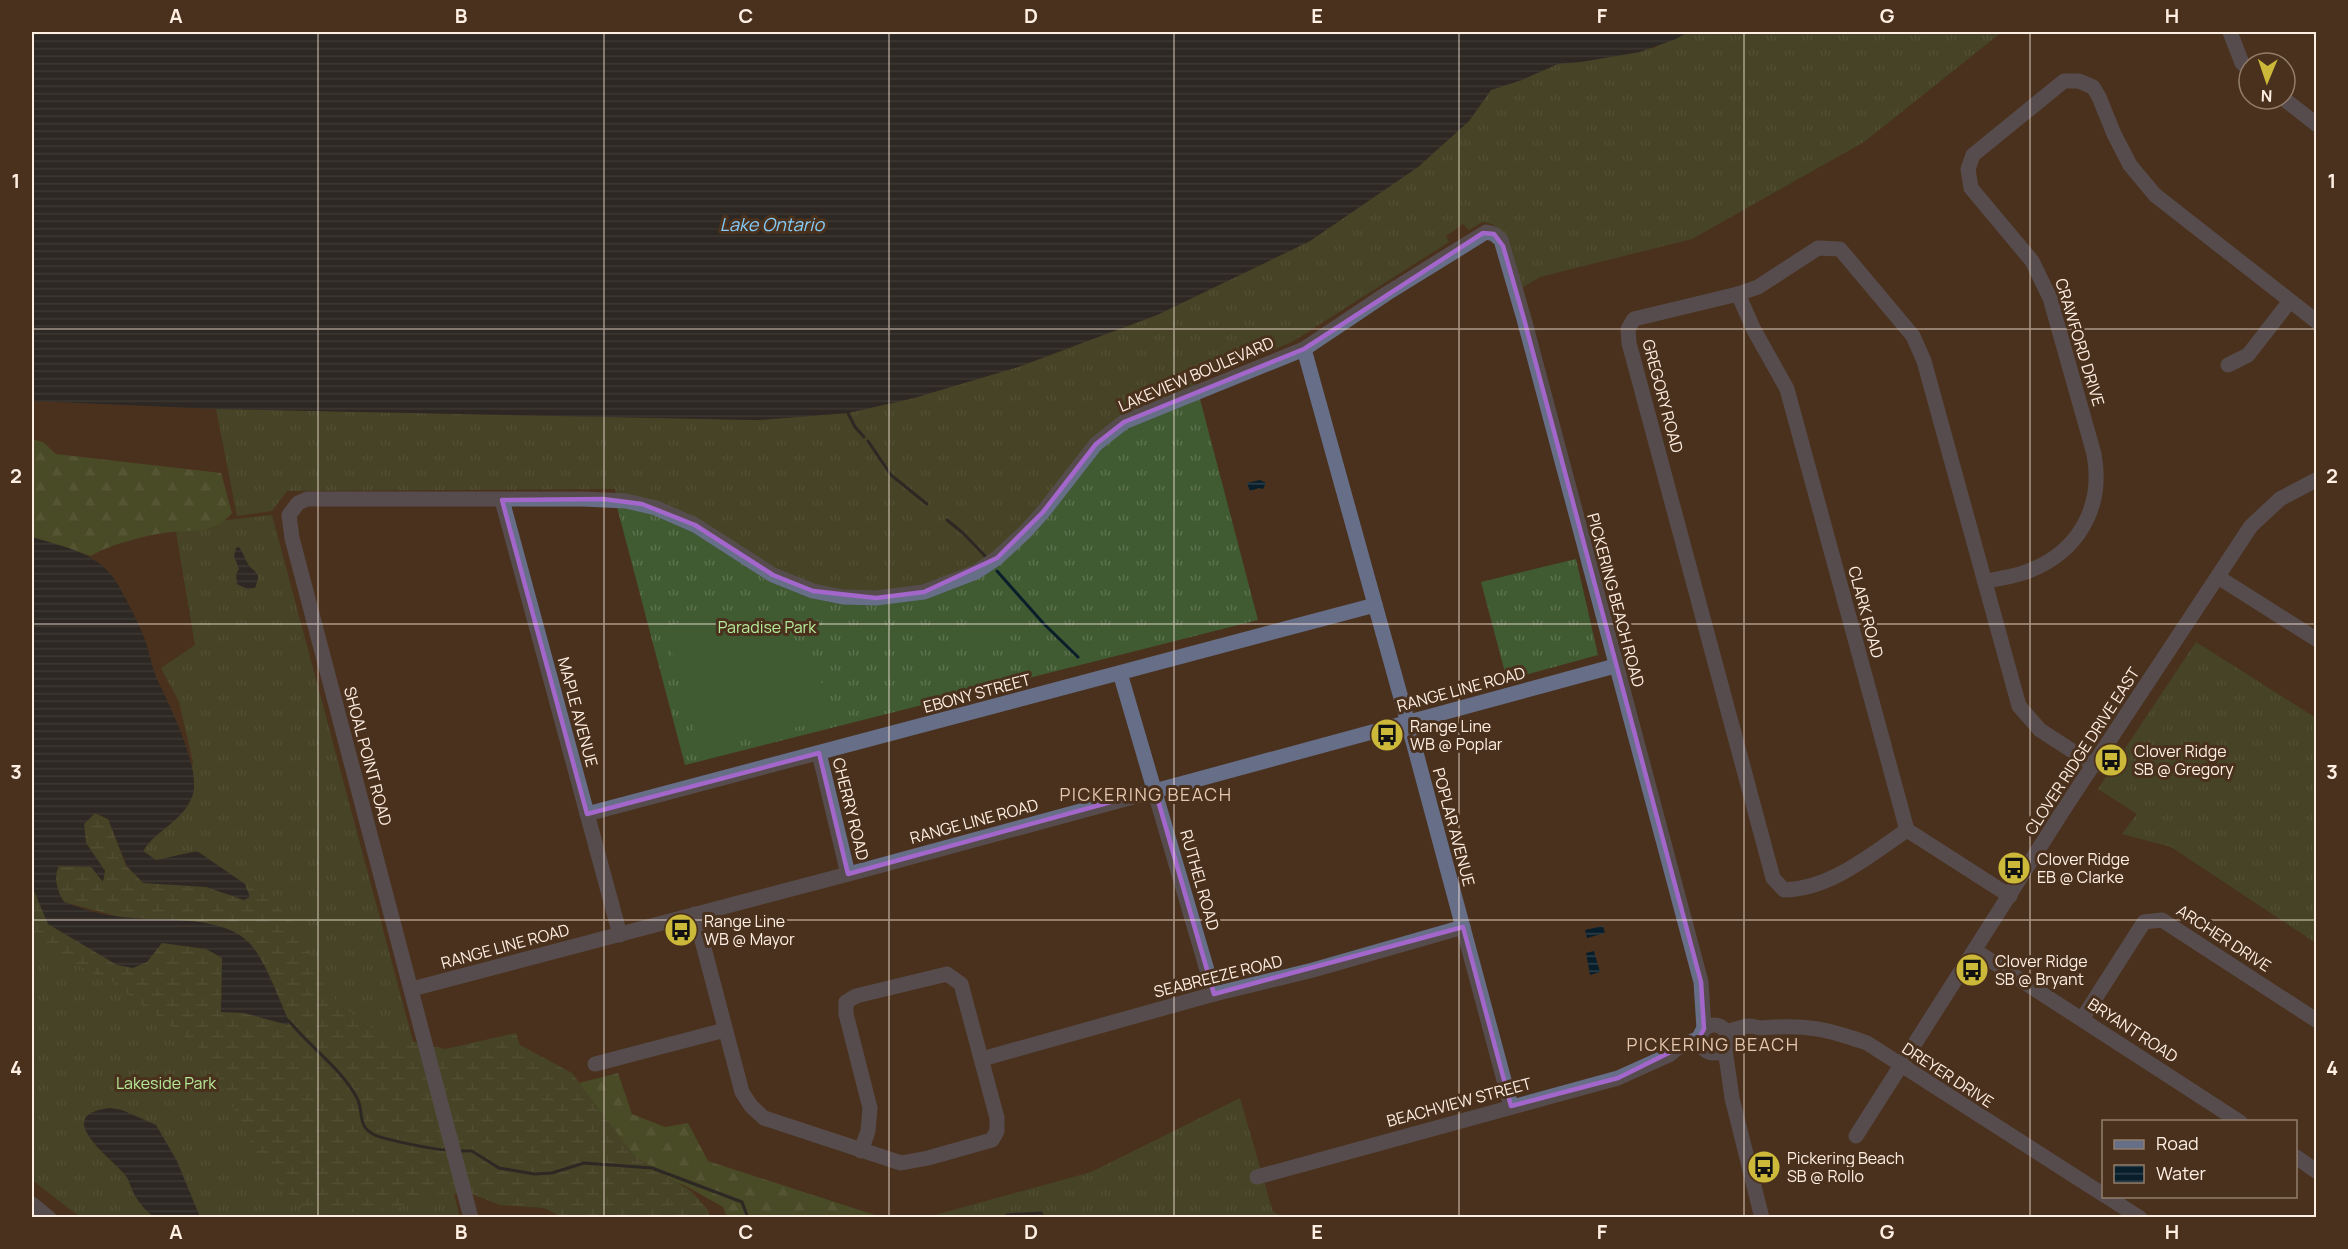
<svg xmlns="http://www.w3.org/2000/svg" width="2348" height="1249" font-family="Manrope,sans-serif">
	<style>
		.grass { fill: url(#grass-tufts) }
		.forest { fill: url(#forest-firs) }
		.wetland { fill: url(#wetland-marsh) }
		.garden { fill: #405a32 }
		.water { fill: url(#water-rules) }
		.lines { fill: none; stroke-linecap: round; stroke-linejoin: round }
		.stream { stroke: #091e2b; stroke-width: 3 }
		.minor { stroke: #666e88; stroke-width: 15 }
		.marked { fill: none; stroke: #a366ca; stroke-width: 4.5; stroke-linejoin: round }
		.grid { fill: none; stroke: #ffeee2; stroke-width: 1.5; stroke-opacity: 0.55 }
		.labels { text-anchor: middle; stroke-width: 6; stroke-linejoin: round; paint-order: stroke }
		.street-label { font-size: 16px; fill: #ffeee2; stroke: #4a311d }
		.park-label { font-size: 16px; fill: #b5ea98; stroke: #4a311d }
		.poi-label { font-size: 16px; fill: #ffeee2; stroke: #4a311d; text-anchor: start }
		.water-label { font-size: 18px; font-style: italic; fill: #84ccf9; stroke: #4a311d }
		.neighbourhood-label { font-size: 18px; letter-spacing: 1.5px; fill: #e5c6ae; stroke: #4a311d }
		.neatline { fill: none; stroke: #ffeee2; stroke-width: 2 }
		.grid-label { font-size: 20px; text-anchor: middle; font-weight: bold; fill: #ffeee2 }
	</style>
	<defs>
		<pattern id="grass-tufts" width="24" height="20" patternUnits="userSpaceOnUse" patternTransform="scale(1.5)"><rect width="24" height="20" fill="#405a32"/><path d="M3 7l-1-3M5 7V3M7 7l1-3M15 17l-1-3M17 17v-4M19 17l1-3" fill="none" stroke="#5d724f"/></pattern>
		<pattern id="forest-firs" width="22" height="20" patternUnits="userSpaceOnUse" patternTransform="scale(1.5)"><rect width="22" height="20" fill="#476932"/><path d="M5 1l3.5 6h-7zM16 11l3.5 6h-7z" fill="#637f4f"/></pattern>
		<pattern id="wetland-marsh" width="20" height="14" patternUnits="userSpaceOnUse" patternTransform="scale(1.5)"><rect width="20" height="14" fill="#405a32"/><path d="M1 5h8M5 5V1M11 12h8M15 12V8" fill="none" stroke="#5d724f"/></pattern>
		<pattern id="water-rules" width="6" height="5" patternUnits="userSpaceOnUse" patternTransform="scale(1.5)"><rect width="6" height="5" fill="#091e2b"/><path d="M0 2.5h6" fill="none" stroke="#2e3f49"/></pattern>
	</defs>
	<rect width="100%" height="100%" fill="#4a311d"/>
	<g class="grass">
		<path d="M1680,32h322l-138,110 -172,97 -152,38 -20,12c-6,-24 -7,-65 -38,-67l-13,8 -6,-6 -17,12 3,6 -157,100 -60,25 -37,13 63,240 -573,145 -68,-258 -2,-18 -328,2 -15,20 -35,5 -21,-107 542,11 90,-7 66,-15 104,-31 139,-52 153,-74 108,-74 51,-46 22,-31 51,-30 112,-12z"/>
		<polygon points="272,515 460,1217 80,1217 32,1180 32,852 61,912 236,956 149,867 141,841 188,793 193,762 179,702 161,668 195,645 175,526"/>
		<polygon points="1576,559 1598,655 1507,680 1481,582"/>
		<polygon points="2196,642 2316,718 2316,943 2171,847 2122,834 2137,814 2098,789"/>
		<polygon points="1240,1098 1273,1212 1286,1217 924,1218 1091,1172"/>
	</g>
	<g class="forest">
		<path d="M32,439l11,3 13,12 165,19 11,40c-17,20 -37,17 -61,19 -20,2 -64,13 -80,24l-59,-19z"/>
		<polygon points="618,1073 632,1114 665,1127 688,1123 708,1161 881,1217 727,1217 723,1207 684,1185 575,1148 537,1094"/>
	</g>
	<path class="wetland" d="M94,813l14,6 18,47 17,16 63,5 38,13 6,-3 -5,-13 21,9 32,35 26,58 16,19 40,29 65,15 71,-16 4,12 52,28 62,82 57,36 17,19 2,7h-148l-18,-9 -44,-3 -28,-11h-45l-29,14 -29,5 -65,-4 -41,-41 -32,-65 -31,-55 -88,-66 -80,-38v-58l16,38 99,38 15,-19 44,6 16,9v53l22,2 44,12 -72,-101 -96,-7 -56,-15c-7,-11 -11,-24 -5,-36l32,1 12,14 2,-10 -19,-28 -2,-19z"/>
	<g class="garden">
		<polygon points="729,611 782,627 818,673 834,718 700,750 665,626"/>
		<polygon points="1001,611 1013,645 998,651 986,617"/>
		<polygon points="981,619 993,653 977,658 965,624"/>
	</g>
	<g class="water">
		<polygon points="32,32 1688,32 1676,39 1640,52 1581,62 1558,64 1522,80 1491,90 1469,121 1418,167 1310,241 1157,315 1018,367 914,398 848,413 758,420 216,409 32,401"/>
		<polygon points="1260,480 1266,483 1263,489 1259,488 1250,491 1247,483"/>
		<path d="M32,537c28,9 61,14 80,39 9,11 27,48 32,61 5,13 7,27 12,40 12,25 47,94 36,120 -9,24 -36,33 -49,54l13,9 41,-9 48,33 5,13 -6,3 -38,-13 -63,-4 -16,-17 -19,-47 -13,-6 -11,11 2,19 19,28 -2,11 -12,-15 -32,-1c-6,11 -2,25 5,36 19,7 37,13 57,15 37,5 96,-3 125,23 17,13 33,60 43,81l-1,4 -44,-12 -23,-1 1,-54 -16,-9 -44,-6 -15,19 -14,6 -16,-3 -69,-41 -16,-38z"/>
		<path d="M239,547c4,5 6,12 9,17 10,12 13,8 7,24l-8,1 -10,-5 -1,-10 3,-5 -5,-13 2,-8z"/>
		<polygon points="1603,926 1605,933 1587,938 1585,930"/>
		<polygon points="1594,951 1600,972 1590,975 1586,953"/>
		<path d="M110,1108l12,2 34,15 21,36 23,56h-46c-7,-5 -14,-13 -19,-21 -4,-7 -5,-15 -10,-21 -14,-18 -75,-60 -15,-67z"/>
	</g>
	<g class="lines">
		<g class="stream">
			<polyline points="848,413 855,427 864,437"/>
			<polyline points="868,441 891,475 927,504"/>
			<polyline points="947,520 963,533 986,557"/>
			<polyline points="997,571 1044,624 1078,657"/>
			<path d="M289,1021c21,26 52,47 68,77 7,13 0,28 16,36 8,5 63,16 74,16"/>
			<polyline points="459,1151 472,1151 499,1168 534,1174 552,1173 584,1163 652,1168 742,1202 748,1218"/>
			<polyline points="1005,1218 1007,1215 1041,1213 1044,1218"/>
		</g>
		<g class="minor">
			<polyline points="2230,32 2242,63 2249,70"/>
			<polyline points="2284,99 2316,124"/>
			<polyline points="1738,294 1754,330 1787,389 1907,830 2010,896"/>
			<polyline points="1304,349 1411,734 1511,1106"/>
			<polyline points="2228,365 2248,355 2290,301"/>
			<polyline points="502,500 620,935"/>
			<polyline points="2218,577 2316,639"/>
			<path d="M1985,582c13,-4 28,-5 41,-10 52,-19 78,-64 68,-118l-44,-156 -18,-37 -61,-73 -3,-19 5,-14 91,-74h15l14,6 6,10 15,37 16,31 25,30 161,126"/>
			<polyline points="1120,673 1214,994"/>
			<polyline points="819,753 848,874"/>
			<polyline points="587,814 1375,605"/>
			<path d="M1907,830c-38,26 -77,59 -123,60l-11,-12 -144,-535 -1,-14 6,-10 104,-25 20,-7 60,-39 22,1 73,87 11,25 95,345 21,24 54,35"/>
			<polyline points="695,914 742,1092 751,1106 764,1118 901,1163 928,1158 992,1140 997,1131 997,1118 961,984 947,974 856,996 846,1002 846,1014 870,1108 868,1131 861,1151"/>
			<polyline points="1976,951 2240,1122"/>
			<polyline points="412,989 871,868 1615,666"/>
			<polyline points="2082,1019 2144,922 2162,920 2316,1020"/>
			<circle cx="1714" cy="1039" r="14"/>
			<path d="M1726,1032c7,-2 16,-5 23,-6 4,0 9,2 13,2 44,-4 65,1 105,15l237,152"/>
			<polyline points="1725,1049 1732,1098 1762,1218"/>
			<polyline points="982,1059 1214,994 1313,970 1463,927"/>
			<polyline points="595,1064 725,1030"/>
			<polyline points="1856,1136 2064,809 2251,526 2280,499 2316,480"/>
			<polyline points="2296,1157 2316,1171"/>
			<polyline points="1257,1177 1618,1078 1669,1055 1676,1049 1699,1038"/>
			<polyline points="2106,1196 2140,1218"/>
			<polyline points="32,1204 49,1218"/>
			<polyline points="471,1218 292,538 289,515 298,503 307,499 583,499 626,501 656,508 695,525 773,575 813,591 843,597 876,598 924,592 976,572 997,558 1025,532 1043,512 1096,444 1124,422 1304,349 1386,294 1486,232 1494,234 1501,240 1524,319 1701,982 1704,1029"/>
		</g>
	</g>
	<path d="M0 0H2348V1249H0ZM1483,233l11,1 9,12 21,73 177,663 3,47 -5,9 -81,40 -107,28 -48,-179 -249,67 -59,-204 -307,84 -29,-121 -232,61 -85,-314 101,-1 39,5 53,21 78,50 40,16 63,7 48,-6 73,-34 46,-46 53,-68 28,-22 180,-73z" fill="#4a311d" fill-opacity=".55" fill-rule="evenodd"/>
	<path class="marked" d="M1483,233l11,1 9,12 21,73 177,663 3,47 -5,9 -81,40 -107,28 -48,-179 -249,67 -59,-204 -307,84 -29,-121 -232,61 -85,-314 101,-1 39,5 53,21 78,50 40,16 63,7 48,-6 73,-34 46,-46 53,-68 28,-22 180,-73z"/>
	<path class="grid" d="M318,32v1186M604,32v1186M889,32v1186M1174,32v1186M1459,32v1186M1744,32v1186M2030,32v1186M32,329h2284M32,624h2284M32,920h2284"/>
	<defs>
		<symbol id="bus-disc" viewBox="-11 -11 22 22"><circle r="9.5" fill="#ccb939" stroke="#4a311d"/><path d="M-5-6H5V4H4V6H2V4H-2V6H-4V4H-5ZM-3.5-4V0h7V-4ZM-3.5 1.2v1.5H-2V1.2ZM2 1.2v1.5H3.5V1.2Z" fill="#111"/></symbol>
	</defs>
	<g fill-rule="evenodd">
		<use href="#bus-disc" x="1368" y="716" width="38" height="38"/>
		<use href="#bus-disc" x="2092" y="741" width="38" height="38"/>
		<use href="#bus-disc" x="1995" y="849" width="38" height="38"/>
		<use href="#bus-disc" x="662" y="911" width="38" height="38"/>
		<use href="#bus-disc" x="1953" y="951" width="38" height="38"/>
		<use href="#bus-disc" x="1745" y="1148" width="38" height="38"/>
	</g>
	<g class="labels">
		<g class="street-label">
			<text transform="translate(2080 342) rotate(73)" y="6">CRAWFORD DRIVE</text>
			<text transform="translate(1196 374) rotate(-23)" y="6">LAKEVIEW BOULEVARD</text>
			<text transform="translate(1663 396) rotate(75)" y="6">GREGORY ROAD</text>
			<text transform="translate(1616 600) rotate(75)" y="6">PICKERING BEACH ROAD</text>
			<text transform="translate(1866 612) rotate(75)" y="6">CLARK ROAD</text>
			<text transform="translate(1461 689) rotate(-15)" y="6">RANGE LINE ROAD</text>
			<text transform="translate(977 693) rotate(-15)" y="6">EBONY STREET</text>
			<text transform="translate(578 712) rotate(75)" y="6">MAPLE AVENUE</text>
			<text transform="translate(2082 751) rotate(-57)" y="6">CLOVER RIDGE DRIVE EAST</text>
			<text transform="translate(368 756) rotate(75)" y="6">SHOAL POINT ROAD</text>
			<text transform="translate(851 809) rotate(76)" y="6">CHERRY ROAD</text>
			<text transform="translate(974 821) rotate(-15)" y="6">RANGE LINE ROAD</text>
			<text transform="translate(1454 827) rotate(75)" y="6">POPLAR AVENUE</text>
			<text transform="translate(1200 880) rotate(74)" y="6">RUTHEL ROAD</text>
			<text transform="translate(2224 938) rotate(33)" y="6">ARCHER DRIVE</text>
			<text transform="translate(505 946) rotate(-15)" y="6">RANGE LINE ROAD</text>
			<text transform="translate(1218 976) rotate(-14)" y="6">SEABREEZE ROAD</text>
			<text transform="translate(2133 1030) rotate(33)" y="6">BRYANT ROAD</text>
			<text transform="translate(1948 1075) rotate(33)" y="6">DREYER DRIVE</text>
			<text transform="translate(1459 1102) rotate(-15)" y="6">BEACHVIEW STREET</text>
		</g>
		<g class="park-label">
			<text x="767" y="633">Paradise Park</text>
			<text x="166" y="1089">Lakeside Park</text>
		</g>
		<g class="poi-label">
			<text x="1410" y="732">Range Line<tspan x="1410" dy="18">WB @ Poplar</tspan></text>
			<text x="2134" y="757">Clover Ridge<tspan x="2134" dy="18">SB @ Gregory</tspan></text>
			<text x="2037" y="865">Clover Ridge<tspan x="2037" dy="18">EB @ Clarke</tspan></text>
			<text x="704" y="927">Range Line<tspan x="704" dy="18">WB @ Mayor</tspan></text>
			<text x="1995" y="967">Clover Ridge<tspan x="1995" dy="18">SB @ Bryant</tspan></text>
			<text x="1787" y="1164">Pickering Beach<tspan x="1787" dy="18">SB @ Rollo</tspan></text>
		</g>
		<g class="water-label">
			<text x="772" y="231">Lake Ontario</text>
		</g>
		<g class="neighbourhood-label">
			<text x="1146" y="801">PICKERING BEACH</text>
			<text x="1713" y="1051">PICKERING BEACH</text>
		</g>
	</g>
	<rect width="2348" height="1249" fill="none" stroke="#4a311d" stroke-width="66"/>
	<rect x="2102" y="1120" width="195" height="78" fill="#4a311d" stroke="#927d6c" stroke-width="1.5"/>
	<rect x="2114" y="1140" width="30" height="9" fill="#666e88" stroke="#927d6c" stroke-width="1.5"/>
	<text x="2156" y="1150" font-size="18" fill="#ffeee2">Road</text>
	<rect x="2114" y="1165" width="30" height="18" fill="url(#water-rules)" stroke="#927d6c" stroke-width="1.5"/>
	<text x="2156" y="1180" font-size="18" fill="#ffeee2">Water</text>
	<g transform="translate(2267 81) rotate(182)"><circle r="28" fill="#4a311d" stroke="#927d6c" stroke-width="1.5"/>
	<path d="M0-4.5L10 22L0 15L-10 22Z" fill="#ccb939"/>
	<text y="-9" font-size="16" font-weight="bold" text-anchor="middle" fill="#ffeee2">N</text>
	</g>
	<rect x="33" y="33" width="2282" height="1183" class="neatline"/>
	<g class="grid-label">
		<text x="176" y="23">A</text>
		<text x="461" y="23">B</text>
		<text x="746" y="23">C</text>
		<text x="1031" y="23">D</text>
		<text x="1317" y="23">E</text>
		<text x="1602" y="23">F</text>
		<text x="1887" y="23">G</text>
		<text x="2172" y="23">H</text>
		<text x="16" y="188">1</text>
		<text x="2332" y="188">1</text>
		<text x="16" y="483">2</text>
		<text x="2332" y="483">2</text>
		<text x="16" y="779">3</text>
		<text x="2332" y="779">3</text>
		<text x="16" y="1075">4</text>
		<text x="2332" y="1075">4</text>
		<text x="176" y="1239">A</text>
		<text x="461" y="1239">B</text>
		<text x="746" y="1239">C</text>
		<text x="1031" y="1239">D</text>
		<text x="1317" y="1239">E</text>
		<text x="1602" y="1239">F</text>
		<text x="1887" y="1239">G</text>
		<text x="2172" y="1239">H</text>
	</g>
</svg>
